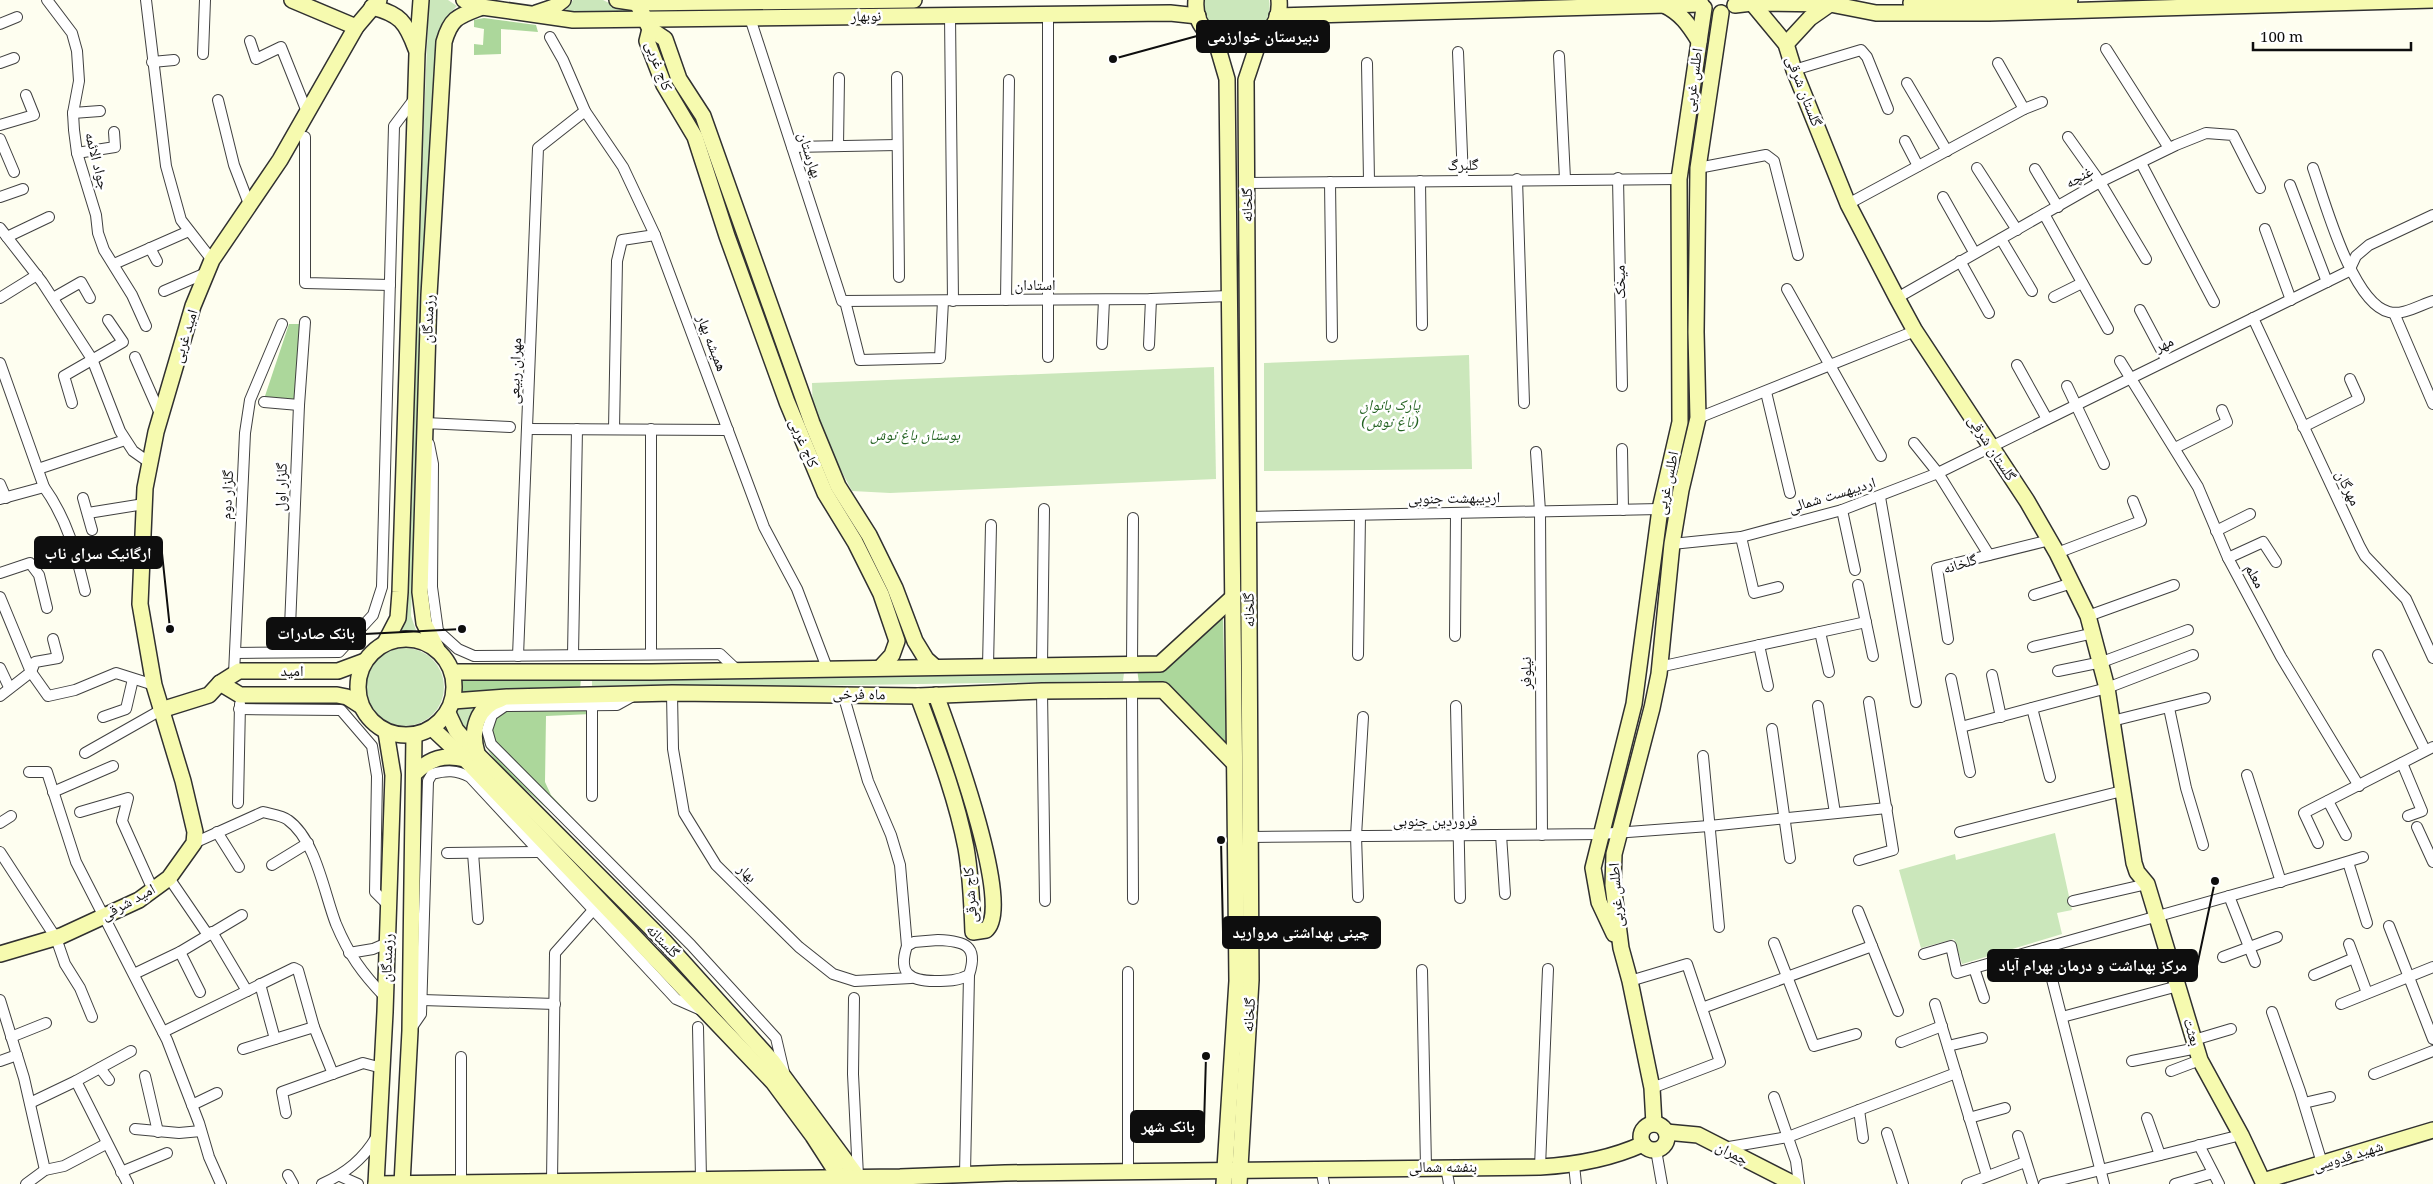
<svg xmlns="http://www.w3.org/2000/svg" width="2433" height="1184" font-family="'Noto Serif','Noto Naskh Arabic',serif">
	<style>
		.green { fill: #cbe7bb }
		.forest { fill: #acd79b }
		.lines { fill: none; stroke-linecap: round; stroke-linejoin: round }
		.street-casing { stroke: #414141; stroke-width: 12 }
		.secondary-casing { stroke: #303030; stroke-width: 18 }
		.street { stroke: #fff; stroke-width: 10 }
		.secondary { stroke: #f6faaf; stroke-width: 15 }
		.labels { text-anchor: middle; stroke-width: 5; stroke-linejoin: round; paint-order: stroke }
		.street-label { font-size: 15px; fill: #0e0e0e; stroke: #fff }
		.park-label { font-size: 15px; font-style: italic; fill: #246322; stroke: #fff }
		.leader { fill: none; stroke: #0e0e0e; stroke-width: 2 }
		.callout-dot { fill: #0e0e0e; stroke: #fff; stroke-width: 2 }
		.callout { fill: #0e0e0e; stroke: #0e0e0e; stroke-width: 2 }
		.callout-label { font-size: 16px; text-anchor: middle; font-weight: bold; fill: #fff }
	</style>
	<rect width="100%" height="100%" fill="#fefef0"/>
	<g class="green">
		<path d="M429,0h19l9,6 -9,9 -7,14c-12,196 -25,391 -30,587l6,17h-19l10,-141z"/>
		<polygon points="573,0 603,0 619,8 629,9 631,15 563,14"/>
		<path d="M1203,0h66c8,45 -67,54 -66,0z"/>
		<polygon points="1469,355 1472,469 1264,471 1264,363"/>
		<polygon points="1214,367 1216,479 890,493 852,491 813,418 812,383"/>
		<circle cx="405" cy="687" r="39"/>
		<polygon points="1124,673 1123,681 592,689 592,679"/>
		<polygon points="464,704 482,704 469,736 455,717 455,709"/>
		<polygon points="2055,833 2072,910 2057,913 2062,934 1962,964 1954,939 1921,948 1899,870 1955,854 1956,860"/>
	</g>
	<g class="forest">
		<polygon points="484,18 536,25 538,32 501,29 501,54 474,55 474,44 483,45 484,29 474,27 474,20"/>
		<polygon points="289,324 303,324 296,401 264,399"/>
		<polygon points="1223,614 1226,745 1161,682 1139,683 1137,669 1162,670"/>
		<polygon points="581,678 580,690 461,693 460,679 504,681"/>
		<path d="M590,702l2,12 -46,2 -1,66 6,13 19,20 -6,9c-18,-17 -70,-59 -79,-79 -6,-13 2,-25 9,-35z"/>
	</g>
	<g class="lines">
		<defs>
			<g id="street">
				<polyline points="47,0 72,33 77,51 79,81 73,113 74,130 77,153 96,215 98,233 104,250 132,295 146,326"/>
				<polyline points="146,0 166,166 181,220 212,260"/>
				<polyline points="1048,14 1048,357"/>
				<polyline points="950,15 953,301"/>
				<polyline points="750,18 842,301 1151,299 1229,296"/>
				<polyline points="0,24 17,17"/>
				<polyline points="550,37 563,60 585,111 623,167 655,235 764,527 797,589 827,668"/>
				<polyline points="250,41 256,59 281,47 307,112"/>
				<polyline points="2106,49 2169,148"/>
				<polyline points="1458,52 1463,180"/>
				<polyline points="203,54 205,0"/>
				<polyline points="1559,56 1565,179"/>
				<polyline points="152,62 174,60"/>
				<polyline points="0,63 14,58"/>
				<polyline points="1367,63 1369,181"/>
				<polyline points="1998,63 2024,109"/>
				<polyline points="1794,70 1861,50 1867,57 1888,109"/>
				<polyline points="897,77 899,277"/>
				<polyline points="1907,83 1947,151"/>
				<polyline points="218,100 234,165 249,204"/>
				<polyline points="73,113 100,111"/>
				<polyline points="0,125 34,115 26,95"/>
				<polyline points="305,137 305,283 390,285"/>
				<polyline points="2068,137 2100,182 2146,259"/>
				<polyline points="0,139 14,172"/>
				<polyline points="1905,141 1918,166"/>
				<polyline points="838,146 839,78"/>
				<polyline points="792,147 897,145"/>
				<polyline points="77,153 115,147 114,132"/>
				<polyline points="2141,163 2214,302"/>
				<polyline points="1698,168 1766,155 1774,161 1798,255"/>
				<polyline points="1977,168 2017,230"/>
				<path d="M2313,168c12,34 39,135 76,144 13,4 31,-7 44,-11"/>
				<polyline points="2035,169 2058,207"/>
				<polyline points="1618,178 1622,386"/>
				<polyline points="1517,179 1524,403"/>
				<polyline points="1420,181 1422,325"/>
				<polyline points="1330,182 1332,337"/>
				<polyline points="1247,183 1679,179"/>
				<polyline points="2290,185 2327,282"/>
				<polyline points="0,197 23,189"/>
				<polyline points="1943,197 1974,252"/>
				<polyline points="1848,204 2024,109 2042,102"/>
				<polyline points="2044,214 2108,329"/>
				<polyline points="0,228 42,282 92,359 120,431 133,451 150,463"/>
				<polyline points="2265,229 2291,300"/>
				<polyline points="7,237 49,217"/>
				<polyline points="2001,239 2032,291"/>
				<polyline points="150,248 157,261"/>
				<polyline points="1960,261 1989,313"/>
				<polyline points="114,264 189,231"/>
				<polyline points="2349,271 2356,256 2369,245 2433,215"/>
				<polyline points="1787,289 1881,456"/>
				<polyline points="164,291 208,272"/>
				<polyline points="2054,297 2082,283"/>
				<polyline points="0,298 37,275"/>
				<polyline points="53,298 81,282 90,298"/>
				<polyline points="1897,298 2100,182 2176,145 2206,133 2233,135 2260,188"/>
				<polyline points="1006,300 1009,80"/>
				<polyline points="845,301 860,360 940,358 943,301"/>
				<polyline points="2140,310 2166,359"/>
				<polyline points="2394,313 2433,404"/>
				<polyline points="2253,318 2360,547 2365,556 2406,599 2433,658"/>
				<polyline points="1102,344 1104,300"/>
				<polyline points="1149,345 1151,299"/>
				<polyline points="135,357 161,416"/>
				<polyline points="2120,361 2198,487 2228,558 2281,657 2359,786"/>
				<path d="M0,363l44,124c23,32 32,66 41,104"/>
				<polyline points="2017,365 2047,419"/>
				<polyline points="2067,386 2104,464"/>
				<polyline points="1766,392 1790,493"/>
				<polyline points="264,402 299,405"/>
				<polyline points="72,403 64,376 123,342 108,320"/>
				<polyline points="1698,418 1915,331"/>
				<polyline points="2303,427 2359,399 2350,379"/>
				<polyline points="426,429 425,423 510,427"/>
				<polyline points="527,429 728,430"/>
				<polyline points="614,429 617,261 622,240 655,235"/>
				<polyline points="651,429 651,654"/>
				<polyline points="1914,443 1938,473 1989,555"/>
				<polyline points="429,444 433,464 432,587 438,631 458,649 474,656 720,654 737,670"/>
				<polyline points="2175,448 2227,422 2222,410"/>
				<polyline points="1622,449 1623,510"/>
				<polyline points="1536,452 1540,511 1542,835"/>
				<polyline points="38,469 125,440"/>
				<polyline points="0,484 6,498"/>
				<polyline points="1880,497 1916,702"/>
				<polyline points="83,498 92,530"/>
				<polyline points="0,499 44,487"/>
				<polyline points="1842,510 1855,570"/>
				<polyline points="88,513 144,504"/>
				<polyline points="1248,517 1660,509"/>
				<polyline points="2216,531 2250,514"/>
				<polyline points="1741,537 1754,593 1778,587"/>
				<polyline points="1672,544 1741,537 1842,510 1938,473 2349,271"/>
				<polyline points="2057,553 2141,521 2133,501"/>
				<polyline points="2228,558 2263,542 2276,562"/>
				<polyline points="110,561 142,553"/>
				<polyline points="0,573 30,563 39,575 47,608"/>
				<polyline points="1858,585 1873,656"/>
				<polyline points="2034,595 2072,583"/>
				<polyline points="0,597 31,672"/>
				<polyline points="2088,616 2174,585"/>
				<polyline points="1820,632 1829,672"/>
				<polyline points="1455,636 1456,513"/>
				<polyline points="1948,639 1937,568 2050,540"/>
				<polyline points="1759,645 1768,686"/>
				<polyline points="2033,647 2094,633"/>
				<polyline points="289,652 299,405 305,322"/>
				<polyline points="235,653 339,652 373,615 382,587 394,126 415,98"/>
				<polyline points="573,655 577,429"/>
				<polyline points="1358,655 1360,515"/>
				<polyline points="2378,655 2425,750"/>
				<polyline points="518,656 538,148 585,111"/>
				<polyline points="1132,664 1133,518"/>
				<polyline points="1042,665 1044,509"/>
				<polyline points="988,666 991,525"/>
				<polyline points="1659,667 1866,622"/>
				<polyline points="0,668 9,687"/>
				<polyline points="2058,671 2102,662 2188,630"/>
				<polyline points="31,672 35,662 58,658 53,639"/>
				<polyline points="234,674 245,433 250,400 282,324"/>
				<polyline points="1992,675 2001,717"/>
				<polyline points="1951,679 1970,772"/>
				<polyline points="1132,690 1133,899"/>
				<polyline points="1042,691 1045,901"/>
				<polyline points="672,693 673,749 684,813 716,865 799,947 833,974 855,981 911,978"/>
				<polyline points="843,694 868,781 891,835 900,865 907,946"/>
				<polyline points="635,695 617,705 505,706 492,715 487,730 491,744 691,945 776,1038 784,1072"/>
				<polyline points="0,696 31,672 48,696 75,690 116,673 154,685"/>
				<polyline points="592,705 592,796"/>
				<polyline points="1456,706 1460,898"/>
				<polyline points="1818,706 1835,813"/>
				<polyline points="2032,708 2050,777"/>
				<polyline points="2169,708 2186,788 2203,845"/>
				<polyline points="239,709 341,710 372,746 377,776 375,892 389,906"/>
				<polyline points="103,717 126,709 133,679"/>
				<polyline points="2112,721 2205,698"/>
				<polyline points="1961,727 2107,688 2193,655"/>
				<polyline points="1772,729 1790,858"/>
				<polyline points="85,753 161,710"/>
				<polyline points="1703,756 1719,927"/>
				<polyline points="2402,763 2422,811 2408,816"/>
				<polyline points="29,772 47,772 76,862 167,1040 199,1123 209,1157 221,1184"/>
				<polyline points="2247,775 2281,882"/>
				<polyline points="53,792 113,766"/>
				<polyline points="2328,801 2346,835"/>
				<polyline points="238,803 240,704"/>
				<polyline points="80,812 128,798 122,821 153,890"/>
				<polyline points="0,823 11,816"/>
				<polyline points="2417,827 2433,862"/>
				<polyline points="217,832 239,867"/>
				<polyline points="1960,832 2122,791"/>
				<polyline points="1501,835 1505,894"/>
				<polyline points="1251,837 1601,834 1709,826 1887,808"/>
				<path d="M194,843l69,-31c7,2 19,3 25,8 28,20 36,73 48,104 13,31 26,49 49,73"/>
				<polyline points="2318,843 2304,813 2433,747"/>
				<polyline points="0,852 56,938 65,964 80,988 92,1017"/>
				<polyline points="447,853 538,852"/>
				<polyline points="473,853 478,919"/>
				<polyline points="1859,860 1893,850 1869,702"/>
				<polyline points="2348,862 2367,923"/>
				<polyline points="272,865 308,843"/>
				<polyline points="169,878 208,935"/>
				<polyline points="2229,896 2255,962"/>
				<polyline points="1358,897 1356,836 1363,717"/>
				<polyline points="2073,901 2147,884"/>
				<polyline points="1858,911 1898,1011"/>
				<polyline points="2389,926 2433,1039"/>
				<polyline points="212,932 247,991"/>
				<path d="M938,940c26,1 41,5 31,35 -11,6 -22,6 -34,6 -26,0 -37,-8 -28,-35l7,-4z"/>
				<polyline points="1774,943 1814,1046 1856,1034"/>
				<polyline points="2349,944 2367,993"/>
				<polyline points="2044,948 2104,1184"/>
				<polyline points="180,952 200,992"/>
				<polyline points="349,953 373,949 387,943"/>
				<path d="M1924,954l27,-8 6,27c135,-40 272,-75 406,-116"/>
				<polyline points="2223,957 2277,937"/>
				<polyline points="1974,968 1984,998"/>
				<polyline points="1422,970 1426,1167"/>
				<polyline points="134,974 180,952 242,915"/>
				<polyline points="2314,975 2354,958"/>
				<polyline points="1630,981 1687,964 1720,1062 1652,1088"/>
				<polyline points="260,984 275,1039"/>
				<polyline points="854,998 853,1074 858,1176"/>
				<polyline points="0,1000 24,1078 45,1170"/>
				<polyline points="422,1000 555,1004"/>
				<polyline points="1935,1004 1987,1176"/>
				<polyline points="2341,1004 2433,967"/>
				<polyline points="1702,1008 1872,946"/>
				<polyline points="2272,1012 2300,1091 2322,1163"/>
				<polyline points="2062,1017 2178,986"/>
				<polyline points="698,1027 701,1179"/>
				<path d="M410,1030l11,-16 7,-233 4,-7c15,-4 24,-4 38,3l206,222 25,11"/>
				<polyline points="163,1032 294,968 298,970 314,1027"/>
				<polyline points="11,1037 46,1023"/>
				<polyline points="2194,1040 2231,1029"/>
				<polyline points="1901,1042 1942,1026"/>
				<polyline points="1948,1046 1982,1038"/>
				<polyline points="243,1049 314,1027 333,1074"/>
				<polyline points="0,1061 17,1055"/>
				<polyline points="2132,1061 2197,1048"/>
				<polyline points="100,1068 109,1080"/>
				<polyline points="2171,1071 2200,1060"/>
				<polyline points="2374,1074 2433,1051"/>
				<polyline points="145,1076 158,1132"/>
				<polyline points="76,1081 128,1184"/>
				<polyline points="1774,1097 1796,1161 1799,1184"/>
				<polyline points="30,1103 76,1081 131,1051"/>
				<polyline points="2304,1103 2330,1097"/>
				<polyline points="192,1105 217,1093"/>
				<polyline points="1859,1110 1863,1138"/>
				<polyline points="286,1113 282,1092 363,1063 382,1068"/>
				<polyline points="1969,1118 2005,1108"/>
				<polyline points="2147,1118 2160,1155"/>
				<polyline points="135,1129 179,1133 201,1131"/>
				<polyline points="1887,1133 1903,1184"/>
				<polyline points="2018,1136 2033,1184"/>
				<polyline points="2199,1145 2219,1184"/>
				<polyline points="1723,1148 1788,1137 1956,1073"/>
				<polyline points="1656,1150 1662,1184"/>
				<polyline points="1574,1165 1576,1184"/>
				<polyline points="1446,1167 1449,1184"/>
				<polyline points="1540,1167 1548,969"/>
				<polyline points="1321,1168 1324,1184"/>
				<polyline points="121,1172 167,1153"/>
				<polyline points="1128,1172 1128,972"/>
				<polyline points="965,1174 969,975"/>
				<polyline points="288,1175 293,1184"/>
				<polyline points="340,1176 358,1184"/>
				<polyline points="552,1181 555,953 594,909"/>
				<polyline points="461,1182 461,1057"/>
				<polyline points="26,1184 45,1170 64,1166 106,1144"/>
				<path d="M322,1184c24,-11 42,-25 55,-48"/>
				<polyline points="1967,1184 2025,1162"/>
				<polyline points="2044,1184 2241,1135"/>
				<polyline points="2175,1184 2213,1173"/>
			</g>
			<g id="secondary">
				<polyline points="292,0 356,27"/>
				<polyline points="464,0 482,7 573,20 1170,13 1198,16"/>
				<polyline points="617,0 637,3 914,0"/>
				<path d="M1196,0c-5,58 88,58 83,0"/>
				<polyline points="637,3 650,29 665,39 679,79 703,116 812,423 838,486 869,535 895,588 915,641 926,659 935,667"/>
				<polyline points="1752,3 1786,44 1794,70 1848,204 1897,298 1915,331 2027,501 2057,553 2088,616 2107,688 2134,863 2137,872 2147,884 2200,1060 2241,1135 2264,1184"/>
				<polyline points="1911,3 2070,0"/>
				<path d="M1664,5c17,8 25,20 35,36"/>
				<polyline points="1735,5 1752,3 1833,4"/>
				<path d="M372,7c28,7 34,15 44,42"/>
				<polyline points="536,13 554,7 563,0"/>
				<polyline points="1277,16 1701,4"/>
				<polyline points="650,29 647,41 664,85 695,137 727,236 787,402 825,493 855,542 881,594 897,641 892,655 881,667"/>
				<polyline points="1215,38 1227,79 1237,981 1224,1184"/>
				<polyline points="1786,44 1810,18 1830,4 1876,13 1989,13 2433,0"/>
				<circle cx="406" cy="687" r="48"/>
				<polyline points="385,643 398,618 400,592 417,54 421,0"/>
				<path d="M437,649l-13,-26 -4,-31 9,-297 15,-253c7,-25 15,-26 38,-35"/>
				<polyline points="453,672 651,672 1160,664 1231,599"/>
				<polyline points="220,683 240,695 337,695 347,697 361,706"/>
				<path d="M918,696c18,49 38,100 48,152 5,28 6,56 7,84l13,-2c29,-23 -38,-202 -50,-235"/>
				<polyline points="453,701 507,697 672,693 918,696 1042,691 1163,690 1234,763"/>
				<polyline points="161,710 209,695 220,683 239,671 338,671 365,661"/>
				<polyline points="448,713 456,730 477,754 664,941 772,1061 862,1183"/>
				<polyline points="433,729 465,759 773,1082 813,1136 844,1184"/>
				<path d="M477,753c-7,-23 0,-47 24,-54"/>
				<path d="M414,774c16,-16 30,-20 51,-15"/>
				<polyline points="1614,934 1599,902 1593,868 1634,704 1660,509 1680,422 1679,179 1704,8"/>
				<polyline points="0,954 61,936 139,900 169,878 194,843 195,832 183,781 154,685 140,604 145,488 156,432 193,306 212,260 280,160 356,27 379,0"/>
				<polyline points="1654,1124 1652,1088 1630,981 1621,948 1613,885 1614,854 1652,708 1659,674 1672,544 1681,490 1698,418 1696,332 1698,168 1721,13"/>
				<circle cx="1654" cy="1137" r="13"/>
				<polyline points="1666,1132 1698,1135 1794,1184"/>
				<polyline points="2263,1181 2433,1130"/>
				<path d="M376,1184l524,-7 105,-4 535,-6c37,-2 70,-8 103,-23"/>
				<polyline points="376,1184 385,1012 393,775 386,732"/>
				<polyline points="402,1184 410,1031 414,735"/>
				<polyline points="1239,1184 1251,980 1246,80 1260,38"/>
			</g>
		</defs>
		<use href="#street" class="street-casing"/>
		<use href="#secondary" class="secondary-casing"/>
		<use href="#street" class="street"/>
		<use href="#secondary" class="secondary"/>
	</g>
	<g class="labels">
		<g class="street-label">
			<text transform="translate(866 16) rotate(-1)" y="5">نوبهار</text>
			<text transform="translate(659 66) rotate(70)" y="5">کاج غربی</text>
			<text transform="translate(1693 80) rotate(-82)" y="5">اطلس غربی</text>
			<text transform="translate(1804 91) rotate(69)" y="5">گلستان شرقی</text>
			<text transform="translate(810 155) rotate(72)" y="5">بهارستان</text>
			<text transform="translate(97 161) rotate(76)" y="5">جواد الائمه</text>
			<text transform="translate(1463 165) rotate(-1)" y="5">گلبرگ</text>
			<text transform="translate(2079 177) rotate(-30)" y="5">غنچه</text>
			<text transform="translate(1247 205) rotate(-90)" y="5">گلخانه</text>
			<text transform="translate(1620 282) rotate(-91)" y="5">میخک</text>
			<text x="1035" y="290">استادان</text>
			<text transform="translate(428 319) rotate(-88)" y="5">رزمندگان</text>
			<text transform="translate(185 336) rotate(-73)" y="5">امید غربی</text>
			<text transform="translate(712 343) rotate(69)" y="5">همیشه بهار</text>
			<text transform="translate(2164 344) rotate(-26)" y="5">مهر</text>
			<text transform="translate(515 371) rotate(-88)" y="5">مهران ربیعی</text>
			<text transform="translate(804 443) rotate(67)" y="5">کاج غربی</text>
			<text transform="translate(1992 448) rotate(57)" y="5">گلستان شرقی</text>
			<text transform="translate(1667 483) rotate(-78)" y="5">اطلس غربی</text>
			<text transform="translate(281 487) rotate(-88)" y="5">گلزار اول</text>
			<text transform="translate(2348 488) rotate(64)" y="5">مهرگان</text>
			<text transform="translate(227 495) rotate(-87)" y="5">گلزار دوم</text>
			<text transform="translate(1832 495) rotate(-17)" y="5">اردیبهست شمالی</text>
			<text transform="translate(1454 498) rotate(-1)" y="5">اردیبهشت جنوبی</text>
			<text transform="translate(1960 564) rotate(-17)" y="5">گلخانه</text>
			<text transform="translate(2255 576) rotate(62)" y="5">معلم</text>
			<text transform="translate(1249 610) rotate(-91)" y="5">گلخانه</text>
			<text x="292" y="676">امید</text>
			<text transform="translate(1526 673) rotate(-90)" y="5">نیلوفر</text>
			<text transform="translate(859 694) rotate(1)" y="5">ماه فرخی</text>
			<text x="1435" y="826">فروردین جنوبی</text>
			<text transform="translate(747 873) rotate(43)" y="5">بهار</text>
			<text transform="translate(970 895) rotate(-94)" y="5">کاج شرقی</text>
			<text transform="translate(1616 895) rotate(-94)" y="5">اطلس غربی</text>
			<text transform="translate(128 902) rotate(-29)" y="5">امید شرقی</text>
			<text transform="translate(663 941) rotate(46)" y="5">گلستانه</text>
			<text transform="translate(387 958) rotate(-88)" y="5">رزمندگان</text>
			<text transform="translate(1249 1015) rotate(-86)" y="5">گلخانه</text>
			<text transform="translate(2192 1032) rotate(73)" y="5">بعثت</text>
			<text transform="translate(1732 1153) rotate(27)" y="5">چمران</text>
			<text transform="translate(2348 1156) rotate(-17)" y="5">شهید قدوسی</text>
			<text x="1443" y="1172">بنفشه شمالی</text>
		</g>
		<g class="park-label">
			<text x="1390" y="410">پارک بانوان<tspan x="1390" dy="17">(باغ نوش)</tspan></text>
			<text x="915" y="440">بوستان باغ نوش</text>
		</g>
	</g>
	<path class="leader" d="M1113 59L1197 36M170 629L162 553M462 629L365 634M1221 840L1223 932M2215 881L2197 966M1206 1056L1204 1126"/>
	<g class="callout-dot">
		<circle cx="1113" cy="59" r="5"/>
		<circle cx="170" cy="629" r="5"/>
		<circle cx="462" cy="629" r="5"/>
		<circle cx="1221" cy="840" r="5"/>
		<circle cx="2215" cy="881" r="5"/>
		<circle cx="1206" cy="1056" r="5"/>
	</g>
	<g class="callout">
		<rect x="1197" y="21" width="132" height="31" rx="5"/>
		<rect x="35" y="537" width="127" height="31" rx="5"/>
		<rect x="267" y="618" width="98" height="31" rx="5"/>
		<rect x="1223" y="917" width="157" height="31" rx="5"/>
		<rect x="1988" y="950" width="209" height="31" rx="5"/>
		<rect x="1131" y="1111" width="73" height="31" rx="5"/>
	</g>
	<g class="callout-label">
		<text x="1263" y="42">دبیرستان خوارزمی</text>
		<text x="98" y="559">ارگانیک سرای ناب</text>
		<text x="316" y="639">بانک صادرات</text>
		<text x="1301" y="938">چینی بهداشتی مروارید</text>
		<text x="2093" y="971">مرکز بهداشت و درمان بهرام آباد</text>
		<text x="1168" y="1132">بانک شهر</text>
	</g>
	<path d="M2253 42v8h158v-8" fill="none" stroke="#0e0e0e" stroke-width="2.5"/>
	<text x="2260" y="42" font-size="15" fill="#0e0e0e" stroke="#ffffff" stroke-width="4" paint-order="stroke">100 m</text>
</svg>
